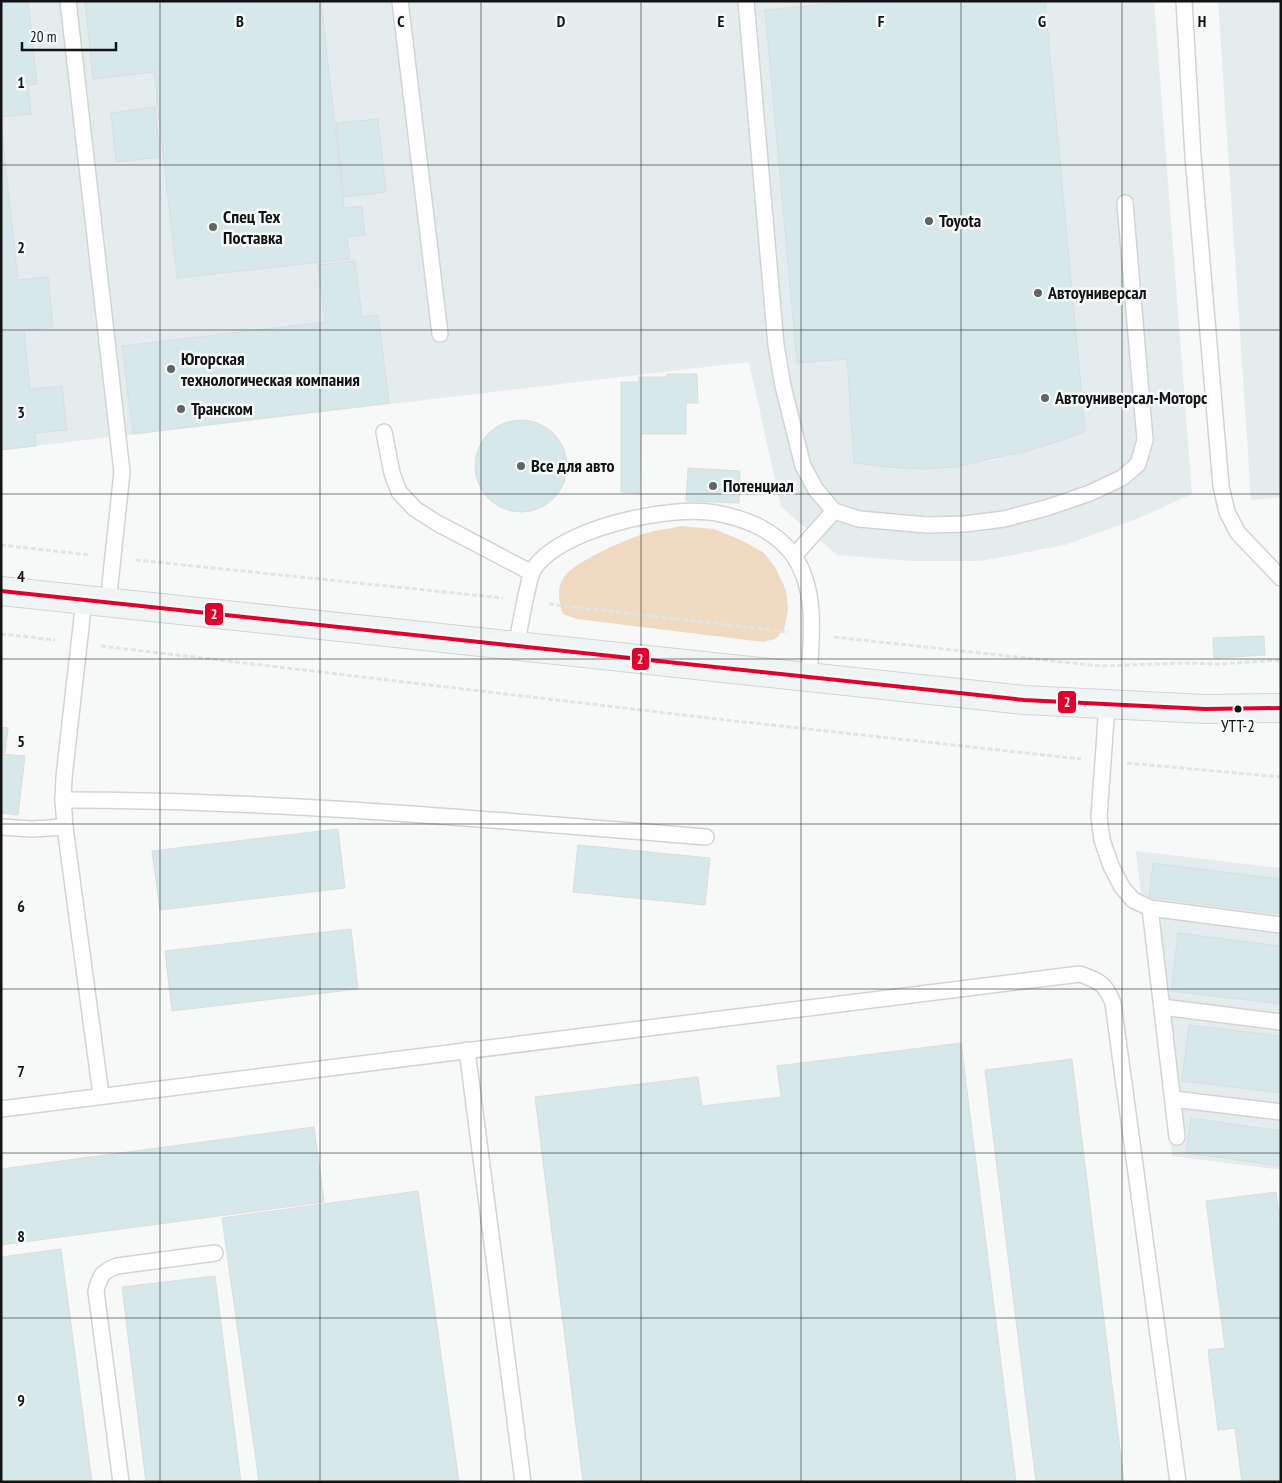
<svg xmlns="http://www.w3.org/2000/svg" width="1282" height="1483" font-family="'PT Sans Narrow',sans-serif">
	<style>
		.built { fill: #e4eced }
		.green { fill: #efd9c0 }
		.building { fill: #d7e8ea; stroke: #dbdddd }
		.lines { fill: none; stroke-linecap: round; stroke-linejoin: round }
		.service-casing { stroke: #d2d4d4; stroke-width: 18 }
		.secondary-casing { stroke: #d2d4d4; stroke-width: 30 }
		.path { stroke: #e2e3e3; stroke-width: 3; stroke-dasharray: 5 2.5; stroke-linecap: butt }
		.service { stroke: #fefefe; stroke-width: 15 }
		.secondary { stroke: #eff4f4; stroke-width: 28 }
		.bus-1-casing { stroke: #f6fafa; stroke-width: 8 }
		.bus-1 { stroke: #e4002b; stroke-width: 4 }
		.grid { fill: none; stroke: #121313; stroke-width: 1; stroke-opacity: 0.55 }
		.poi-dot { fill: #626464; stroke: #f6fafa; stroke-width: 2 }
		.bus-dot { fill: #121313; stroke: #f6fafa; stroke-width: 2 }
		.labels { text-anchor: middle; stroke-width: 5; stroke-linejoin: round; paint-order: stroke }
		.bus-label { font-size: 17px; fill: #121313; stroke: #f6fafa }
		.poi-label { font-size: 18px; font-weight: bold; fill: #121313; stroke: #f6fafa; text-anchor: start }
		.grid-label { font-size: 16px; text-anchor: middle; font-weight: bold; fill: #121313; stroke: #f6fafa; stroke-width: 5; stroke-linejoin: round; paint-order: stroke }
		.line-badge { stroke: #f6fafa; stroke-width: 2 }
		.badge-label { font-size: 14px; text-anchor: middle; font-weight: bold; fill: #fff }
	</style>
	<rect width="100%" height="100%" fill="#f7f9f9"/>
	<g class="built">
		<polygon points="1,1 857,1 765,10 797,363 847,359 854,463 888,467 923,469 956,467 994,460 1060,441 1085,431 1045,1 1154,1 1192,494 1139,518 1065,545 981,561 909,561 837,555 781,507 749,362 1,450"/>
		<polygon points="1218,1 1281,1 1281,497 1251,500"/>
		<polygon points="1136,851 1281,868 1281,1170 1172,1156"/>
	</g>
	<path class="green" d="M681,526l33,3 29,12 21,12 11,14 11,23 2,19 -4,21 -9,9 -12,3 -186,-23 -14,-5c-4,-11 -7,-26 1,-37 11,-16 63,-38 82,-44 11,-3 23,-4 35,-7z"/>
	<g class="building">
		<polygon points="1,1 28,1 37,84 28,85 31,114 1,117"/>
		<polygon points="85,1 321,1 344,208 362,206 365,235 347,237 350,259 177,278 154,72 93,79"/>
		<polygon points="857,1 1045,1 1085,431 1060,441 1023,452 956,467 923,469 888,467 854,463 847,359 797,363 765,10"/>
		<polygon points="155,107 160,157 116,162 111,113"/>
		<polygon points="378,119 386,192 344,197 336,123"/>
		<polygon points="1,123 18,280 48,277 53,327 24,331 30,389 62,386 67,430 35,433 36,446 1,450"/>
		<polygon points="355,261 362,317 378,315 389,403 133,434 122,346 325,322 318,265"/>
		<polygon points="667,374 697,374 698,403 686,403 686,434 641,434 640,493 621,492 621,382 639,382 638,377 666,377"/>
		<circle cx="521" cy="466" r="46"/>
		<polygon points="688,468 740,471 739,503 686,501"/>
		<polygon points="1264,636 1265,655 1214,658 1213,638"/>
		<polygon points="1,727 8,728 5,753 1,752"/>
		<polygon points="1,754 25,756 18,815 1,813"/>
		<polygon points="338,829 345,888 160,910 152,851"/>
		<polygon points="578,845 710,858 705,905 573,892"/>
		<polygon points="1153,863 1281,879 1281,914 1149,897"/>
		<polygon points="351,929 358,989 172,1011 165,951"/>
		<polygon points="1178,933 1281,946 1281,1004 1171,991"/>
		<polygon points="1189,1025 1281,1036 1281,1093 1182,1081"/>
		<polygon points="961,1043 1016,1482 583,1482 535,1097 698,1077 702,1106 781,1097 777,1066"/>
		<polygon points="1072,1059 1124,1482 1036,1482 985,1070"/>
		<polygon points="1191,1118 1281,1131 1281,1166 1186,1153"/>
		<polygon points="314,1127 324,1202 1,1245 1,1169"/>
		<polygon points="418,1191 459,1482 259,1482 222,1218"/>
		<polygon points="1276,1192 1281,1226 1281,1482 1242,1482 1235,1428 1218,1430 1208,1350 1225,1348 1206,1201"/>
		<polygon points="61,1249 92,1482 1,1482 1,1257"/>
		<polygon points="215,1276 241,1482 146,1482 122,1287"/>
	</g>
	<g class="lines">
		<defs>
			<g id="service">
				<polyline points="68,1 122,472 108,603"/>
				<polyline points="400,1 440,334"/>
				<polyline points="746,1 776,345 783,386 803,466 816,490 834,511"/>
				<polyline points="1184,1 1193,156 1221,486 1227,512 1238,533 1281,578"/>
				<polyline points="384,432 392,473 399,492 415,509 437,523 532,573"/>
				<polyline points="794,556 834,511 859,519 927,525 965,524 1004,519 1046,508 1090,493 1122,478 1138,464 1145,440 1125,203"/>
				<polyline points="84,600 64,777 63,800 65,827 101,1095"/>
				<path d="M516,647c4,-20 7,-40 12,-60 1,-4 2,-10 4,-15 22,-43 140,-68 184,-59 31,6 59,17 78,43 24,36 17,82 15,122"/>
				<polyline points="1107,705 1099,817 1102,840 1111,866 1122,887 1133,900 1150,908 1281,925"/>
				<path d="M63,800c215,0 429,20 643,37"/>
				<polyline points="1,827 32,829 65,827"/>
				<polyline points="1150,908 1177,1137"/>
				<polyline points="1162,1007 1281,1022"/>
				<polyline points="467,1050 523,1482"/>
				<polyline points="1173,1099 1281,1112"/>
				<path d="M1,1109l1079,-135c19,7 25,9 33,29l65,479"/>
				<path d="M121,1482l-25,-191c4,-16 6,-19 21,-25l98,-13"/>
			</g>
			<polyline id="secondary" points="1,591 1024,700 1205,709 1281,708"/>
		</defs>
		<use href="#service" class="service-casing"/>
		<use href="#secondary" class="secondary-casing"/>
		<g class="path">
			<polyline points="1,545 90,555"/>
			<polyline points="136,560 503,598"/>
			<polyline points="549,604 788,632"/>
			<polyline points="1,634 55,640"/>
			<polyline points="834,637 1100,666 1185,663 1218,664 1281,660"/>
			<polyline points="101,646 717,719 1081,759"/>
			<polyline points="1127,763 1281,777"/>
		</g>
		<use href="#service" class="service"/>
		<use href="#secondary" class="secondary"/>
		<defs>
			<polyline id="bus-1" points="1,591 1024,700 1205,709 1281,708"/>
		</defs>
		<use href="#bus-1" class="bus-1-casing"/>
		<use href="#bus-1" class="bus-1"/>
	</g>
	<path class="grid" d="M160,1v1481M320,1v1481M481,1v1481M641,1v1481M801,1v1481M961,1v1481M1122,1v1481M1,165h1280M1,330h1280M1,494h1280M1,659h1280M1,824h1280M1,989h1280M1,1153h1280M1,1318h1280"/>
	<g class="poi-dot">
		<circle cx="929" cy="221" r="5"/>
		<circle cx="213" cy="227" r="5"/>
		<circle cx="1038" cy="293" r="5"/>
		<circle cx="171" cy="369" r="5"/>
		<circle cx="1045" cy="398" r="5"/>
		<circle cx="181" cy="409" r="5"/>
		<circle cx="521" cy="466" r="5"/>
		<circle cx="713" cy="486" r="5"/>
	</g>
	<circle class="bus-dot" cx="1238" cy="709" r="4.5"/>
	<g class="labels">
		<g class="bus-label">
			<text x="1238" y="732">УТТ-2</text>
		</g>
		<g class="poi-label">
			<text x="223" y="223">Спец Тех<tspan x="223" dy="21">Поставка</tspan></text>
			<text x="939" y="227">Toyota</text>
			<text x="1048" y="299">Автоуниверсал</text>
			<text x="181" y="365">Югорская<tspan x="181" dy="21">технологическая компания</tspan></text>
			<text x="1055" y="404">Автоуниверсал-Моторс</text>
			<text x="191" y="415">Транском</text>
			<text x="531" y="472">Все для авто</text>
			<text x="723" y="492">Потенциал</text>
		</g>
	</g>
	<g class="grid-label">
		<text x="240" y="27">B</text>
		<text x="401" y="27">C</text>
		<text x="561" y="27">D</text>
		<text x="721" y="27">E</text>
		<text x="881" y="27">F</text>
		<text x="1042" y="27">G</text>
		<text x="1202" y="27">H</text>
		<text x="21" y="88">1</text>
		<text x="21" y="253">2</text>
		<text x="21" y="418">3</text>
		<text x="21" y="582">4</text>
		<text x="21" y="747">5</text>
		<text x="21" y="912">6</text>
		<text x="21" y="1077">7</text>
		<text x="21" y="1242">8</text>
		<text x="21" y="1406">9</text>
	</g>
	<g class="line-badge">
		<rect x="204" y="602" width="20" height="24" rx="5" fill="#e4002b"/>
		<rect x="631" y="647" width="19" height="24" rx="5" fill="#e4002b"/>
		<rect x="1057" y="690" width="20" height="24" rx="5" fill="#e4002b"/>
	</g>
	<g class="badge-label">
		<text x="214" y="619">2</text>
		<text x="640" y="664">2</text>
		<text x="1067" y="707">2</text>
	</g>
	<rect width="1282" height="1483" fill="none" stroke="#121313" stroke-width="5"/>
	<path d="M22 42v8h94v-8" fill="none" stroke="#121313" stroke-width="2.5"/>
	<text x="30" y="42" font-size="15" fill="#121313" stroke="#f6fafa" stroke-width="4" paint-order="stroke">20 m</text>
</svg>
